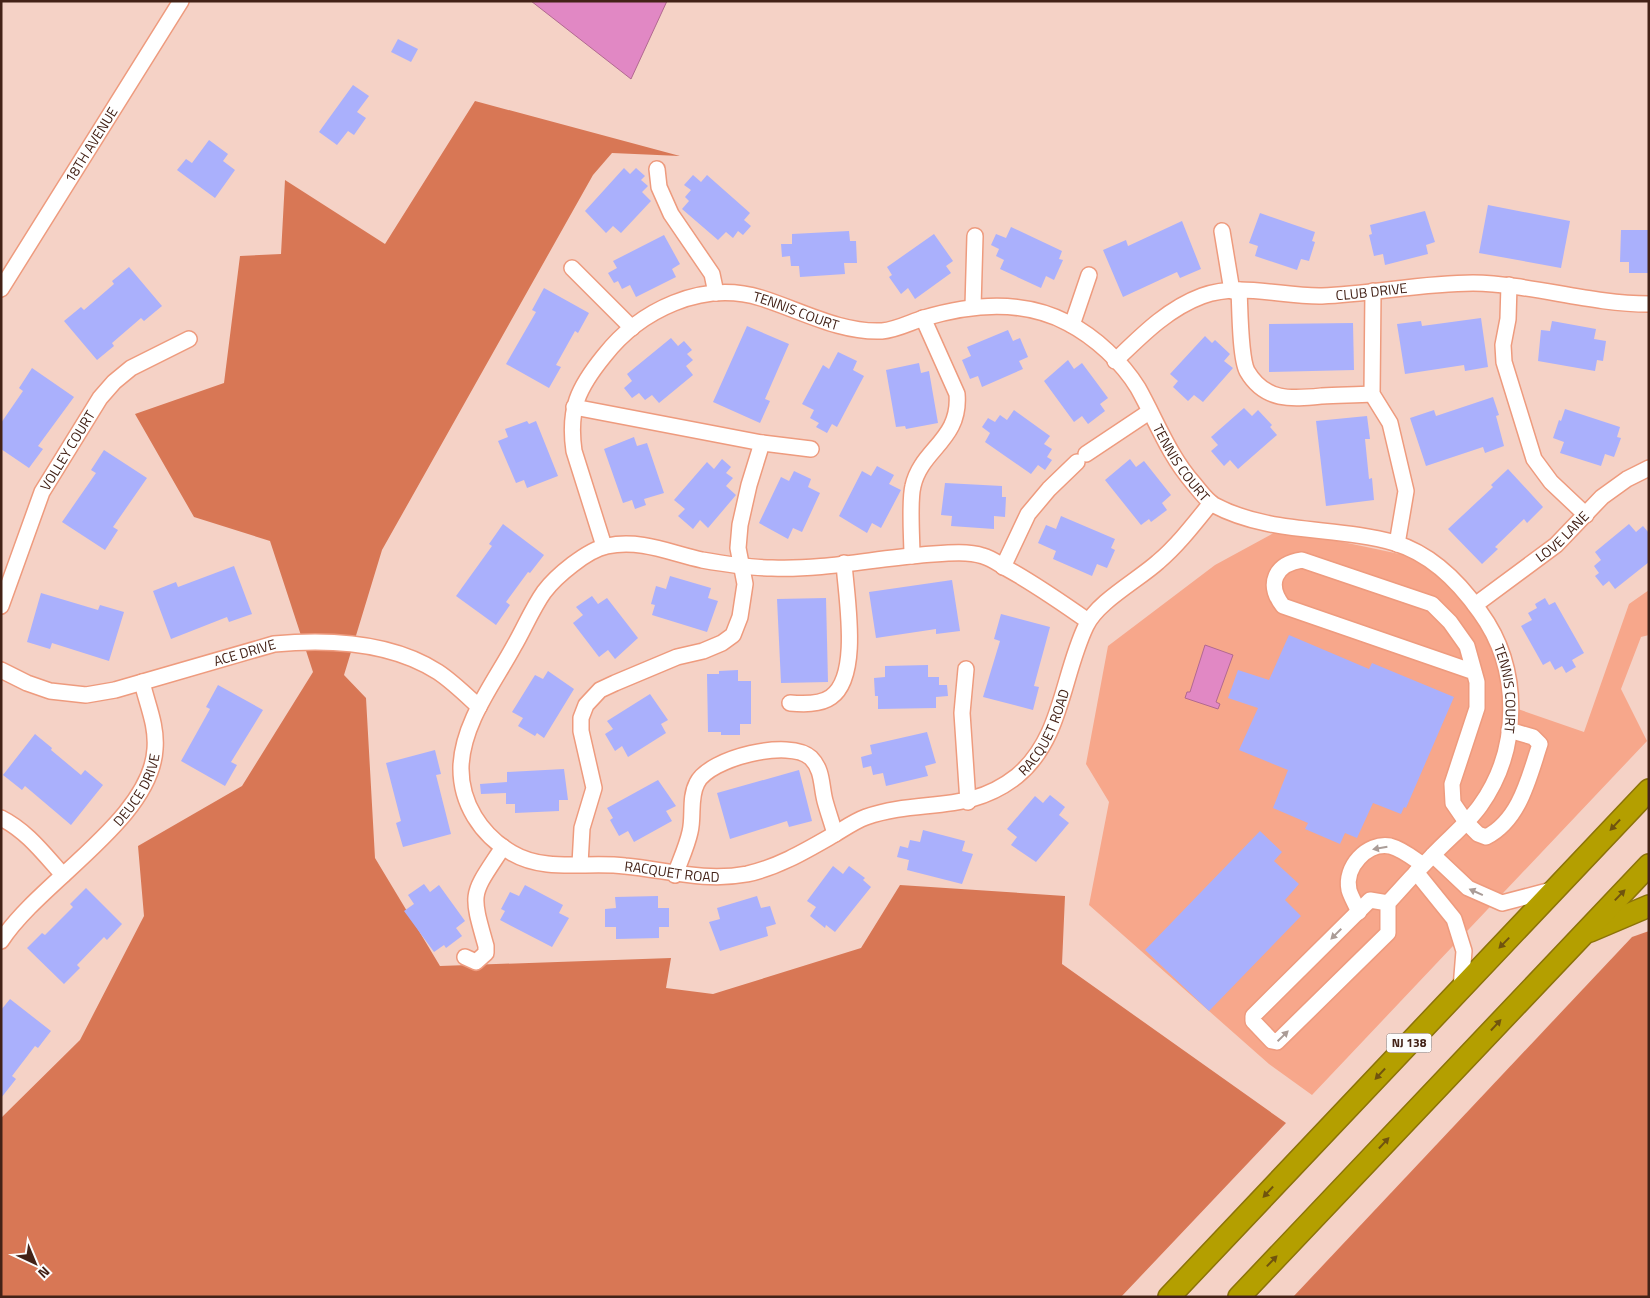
<svg xmlns="http://www.w3.org/2000/svg" width="1650" height="1298" font-family="'Titillium Web',sans-serif">
	<style>
		.green { fill: #f7a78b }
		.forest { fill: #d87755 }
		.water { fill: #e188c4; stroke: #b26990 }
		.building { fill: #aab0fc }
		.lines { fill: none; stroke-linecap: round; stroke-linejoin: round }
		.minor-casing { stroke: #ee9b7e; stroke-width: 18 }
		.highway-casing { stroke: #8c7308; stroke-width: 24 }
		.minor { stroke: #fff; stroke-width: 15 }
		.highway { stroke: #b49f00; stroke-width: 21 }
		.oneway { fill: #70540e }
		.oneway2 { fill: #aa9c97 }
		.labels { text-anchor: middle; stroke-width: 4; stroke-linejoin: round; paint-order: stroke }
		.shield { fill: #fcfcfc; stroke: #7a635c; stroke-width: 1 }
		.shield-label { font-size: 12px; font-weight: bold; fill: #432217 }
		.street-label { font-size: 14px; fill: #432217; stroke: #fcfcfc }
	</style>
	<rect width="100%" height="100%" fill="#f5d2c6"/>
	<polygon class="green" points="1281,529 1428,560 1480,602 1512,707 1584,732 1629,604 1649,590 1649,635 1641,637 1621,689 1647,741 1312,1095 1269,1064 1089,905 1109,802 1086,764 1108,646 1215,565"/>
	<g class="forest">
		<polygon points="475,101 680,156 612,153 593,175 382,550 344,675 366,698 375,858 440,966 671,958 666,988 713,994 861,948 900,885 1065,896 1062,964 1286,1123 1121,1297 1,1297 1,1118 80,1040 144,916 138,846 242,786 313,672 270,541 194,517 135,414 224,383 240,256 281,254 285,180 385,244"/>
		<polygon points="1649,931 1649,1297 1293,1297 1632,937"/>
	</g>
	<g class="water">
		<polygon points="531,1 667,1 631,79"/>
		<polygon points="1205,645 1233,655 1216,702 1220,704 1218,709 1185,698 1187,692 1190,692"/>
	</g>
	<g class="building">
		<polygon points="398,39 418,49 411,62 391,52"/>
		<polygon points="353,85 369,96 357,112 366,118 354,135 348,131 337,145 319,132"/>
		<polygon points="209,140 228,154 223,161 235,170 215,198 177,170 186,159 192,163"/>
		<polygon points="624,168 630,174 636,168 645,176 641,180 648,186 642,192 651,201 621,233 613,226 606,233 585,211"/>
		<polygon points="693,175 701,182 707,175 750,213 744,220 751,226 743,235 738,231 733,238 726,232 718,240 682,209 689,201 685,197 691,190 684,185"/>
		<polygon points="1488,205 1570,221 1561,268 1479,253"/>
		<polygon points="1425,211 1435,242 1426,245 1428,254 1385,265 1383,254 1374,256 1369,235 1372,234 1370,225"/>
		<polygon points="1260,213 1315,232 1312,241 1315,242 1309,261 1301,259 1297,270 1255,256 1258,246 1249,243"/>
		<polygon points="1182,221 1201,269 1180,278 1177,272 1123,297 1103,250 1126,240 1128,246"/>
		<polygon points="1011,227 1062,251 1059,259 1063,260 1054,280 1046,276 1041,288 1000,269 1004,260 996,256 999,249 991,245 996,234 1006,238"/>
		<polygon points="1621,230 1649,230 1649,273 1629,273 1629,262 1620,262"/>
		<polygon points="849,231 850,241 856,241 857,263 844,263 845,274 800,277 799,266 791,266 790,256 782,257 781,244 792,244 792,234"/>
		<polygon points="934,234 953,261 946,266 951,273 915,299 908,288 901,294 889,277 892,275 887,267"/>
		<polygon points="664,235 680,264 672,269 676,277 636,297 630,285 622,289 618,281 614,283 608,273 617,268 613,261"/>
		<polygon points="129,267 162,306 144,321 141,318 112,343 114,346 97,360 64,321 81,307 84,310 114,284 112,281"/>
		<polygon points="544,288 589,313 578,333 575,331 556,365 561,367 549,388 506,364 536,312 532,310"/>
		<polygon points="1481,318 1488,367 1465,371 1464,365 1405,374 1397,324 1421,321 1422,326"/>
		<polygon points="1552,321 1596,329 1594,339 1606,341 1603,361 1597,360 1595,371 1538,361 1541,330 1550,331"/>
		<polygon points="1353,323 1354,370 1269,372 1269,324"/>
		<polygon points="747,326 789,344 765,399 770,401 760,423 713,402"/>
		<polygon points="1008,330 1013,341 1020,338 1028,357 1019,361 1023,369 982,387 978,376 970,379 962,360 971,356 967,347"/>
		<polygon points="1205,336 1212,343 1215,340 1230,354 1224,361 1233,368 1203,402 1194,395 1188,401 1173,387 1178,381 1170,374"/>
		<polygon points="671,338 678,346 684,341 692,350 687,354 693,360 686,366 693,375 659,403 652,395 645,400 639,393 632,398 624,388 632,381 627,374"/>
		<polygon points="838,352 857,361 853,370 864,376 837,427 832,424 827,433 816,427 819,423 810,418 814,410 802,404 823,365 829,369"/>
		<polygon points="1068,360 1074,369 1082,363 1108,398 1100,404 1105,411 1088,424 1082,416 1074,422 1044,381"/>
		<polygon points="919,363 921,373 929,371 938,423 906,429 905,426 896,427 886,370"/>
		<polygon points="32,368 74,397 38,446 43,449 29,468 1,449 1,423 23,391 19,388"/>
		<polygon points="1493,397 1499,415 1496,416 1504,446 1485,453 1483,447 1426,466 1410,418 1434,410 1436,416"/>
		<polygon points="1244,408 1252,416 1258,410 1272,425 1270,427 1277,435 1238,469 1230,460 1224,466 1211,451 1218,445 1211,437"/>
		<polygon points="1565,409 1620,427 1617,437 1621,438 1614,457 1605,454 1601,466 1560,453 1564,442 1553,438 1559,420 1561,421"/>
		<polygon points="1014,410 1050,436 1044,444 1052,449 1047,457 1052,460 1045,470 1038,465 1031,474 985,442 990,433 982,427 988,418 995,422 1000,415 1007,420"/>
		<polygon points="1367,416 1370,439 1365,439 1369,479 1372,478 1374,500 1326,506 1316,421"/>
		<polygon points="527,421 529,424 536,421 558,476 527,488 524,480 516,483 498,441 508,437 505,429"/>
		<polygon points="634,437 637,446 647,443 664,493 644,499 646,505 635,509 632,500 623,503 604,449"/>
		<polygon points="104,450 147,478 113,527 118,530 105,550 62,522 96,473 91,470"/>
		<polygon points="722,459 731,467 726,473 733,478 726,486 736,495 708,528 700,520 693,529 678,516 685,509 674,500 707,462 714,469"/>
		<polygon points="1130,459 1136,467 1144,461 1171,495 1162,503 1167,510 1151,522 1149,519 1141,525 1105,480"/>
		<polygon points="877,466 894,475 889,484 901,490 881,528 872,523 867,533 839,516 862,471 871,476"/>
		<polygon points="1508,469 1543,507 1527,523 1524,519 1495,547 1498,549 1482,564 1448,529 1493,487 1491,485"/>
		<polygon points="794,471 811,479 808,487 820,493 802,532 793,528 788,539 759,523 781,477 789,481"/>
		<polygon points="945,483 1002,486 1002,497 1006,497 1005,517 994,516 994,529 951,526 952,516 941,515"/>
		<polygon points="1061,516 1115,539 1111,548 1115,550 1107,568 1097,564 1092,576 1053,559 1056,551 1038,543 1046,525 1056,529"/>
		<polygon points="503,524 544,555 530,573 528,572 506,602 510,605 496,625 456,596 492,546 489,544"/>
		<polygon points="1629,524 1636,532 1643,526 1649,533 1649,562 1615,589 1609,581 1603,586 1595,576 1599,573 1594,566 1601,560 1595,552"/>
		<polygon points="234,566 252,614 229,622 227,617 171,639 153,591 176,582 178,587"/>
		<polygon points="670,576 711,588 708,598 718,601 707,632 652,615 655,605 651,604 656,586 666,589"/>
		<polygon points="952,580 960,631 936,634 936,629 876,638 869,592"/>
		<polygon points="41,593 98,610 100,605 124,612 109,661 52,643 50,649 27,642"/>
		<polygon points="592,596 598,604 607,598 638,638 615,659 608,650 599,657 573,623 583,615 576,607"/>
		<polygon points="826,598 828,682 781,683 777,599"/>
		<polygon points="1545,598 1549,605 1555,602 1584,653 1572,660 1576,667 1566,673 1562,666 1555,670 1550,661 1543,665 1521,626 1532,620 1528,613 1537,608 1535,604"/>
		<polygon points="1001,614 1050,627 1034,686 1039,687 1033,710 983,697 1000,641 994,639"/>
		<polygon points="1289,635 1369,669 1372,663 1454,697 1406,808 1404,807 1401,814 1373,803 1357,838 1345,833 1340,844 1305,829 1308,823 1273,808 1288,770 1239,750 1258,708 1228,698 1238,670 1269,680"/>
		<polygon points="928,665 928,677 939,677 939,685 947,685 948,696 936,697 936,708 878,709 878,696 875,696 874,678 885,677 885,666"/>
		<polygon points="738,670 738,681 751,681 751,724 740,724 740,735 721,735 721,732 708,732 707,674 719,674 719,671"/>
		<polygon points="548,671 574,689 544,738 537,733 535,736 518,726 523,718 512,712 535,675 543,679"/>
		<polygon points="218,685 263,710 231,762 237,765 225,786 181,761 210,709 206,707"/>
		<polygon points="650,694 668,720 661,724 666,733 628,757 622,746 615,751 605,734 613,729 607,721"/>
		<polygon points="927,732 936,763 925,766 928,776 886,786 883,773 873,775 871,766 863,768 861,757 872,754 870,745"/>
		<polygon points="35,734 52,748 51,750 81,775 85,770 103,785 71,825 25,786 22,790 3,775"/>
		<polygon points="435,750 441,774 436,775 451,834 403,847 396,823 401,821 386,763"/>
		<polygon points="564,769 568,800 559,800 559,811 515,813 515,804 506,804 506,793 481,794 480,784 507,782 507,772"/>
		<polygon points="799,770 812,821 789,827 787,821 730,839 717,793"/>
		<polygon points="658,780 676,806 666,811 672,821 634,842 628,831 619,836 610,820 613,818 607,808"/>
		<polygon points="1050,795 1065,807 1059,815 1069,823 1036,862 1011,845 1017,837 1007,829 1035,796 1043,803"/>
		<polygon points="923,830 965,841 962,851 973,854 962,884 907,870 909,860 897,857 900,846 908,848 910,840 920,842"/>
		<polygon points="1260,831 1282,852 1274,861 1299,884 1285,900 1301,916 1209,1011 1145,950"/>
		<polygon points="833,866 843,874 849,866 865,878 863,880 871,887 835,932 826,925 825,928 810,916 816,907 807,901"/>
		<polygon points="424,884 430,892 439,885 465,921 456,928 462,936 446,948 444,945 434,952 404,911 414,904 408,895"/>
		<polygon points="525,885 563,905 559,913 569,918 552,947 500,920 505,911 501,909 510,892 519,896"/>
		<polygon points="86,888 122,924 107,940 104,937 77,965 80,968 64,984 27,948 42,933 45,935 73,907 70,904"/>
		<polygon points="658,896 658,908 669,908 669,927 659,927 659,938 616,939 616,927 605,927 605,909 616,908 615,897"/>
		<polygon points="757,896 761,908 770,906 776,924 766,927 768,936 720,951 709,922 720,919 717,908"/>
		<polygon points="10,999 51,1031 38,1048 35,1046 12,1076 16,1079 1,1098 1,1010"/>
	</g>
	<g class="lines">
		<defs>
			<g id="minor">
				<polyline points="657,169 659,187 671,214 712,274 716,293"/>
				<polyline points="1222,231 1232,291"/>
				<polyline points="572,268 632,328"/>
				<polyline points="1509,285 1508,319 1503,345 1504,362 1534,459 1551,482 1586,515"/>
				<path id="s1" d="M1,289l180,-288"/>
				<path d="M1239,290c1,18 1,67 8,81 18,31 45,28 75,25 16,-1 33,-1 50,-2"/>
				<polyline points="1373,291 1372,394 1390,423 1406,491 1397,544"/>
				<polyline points="973,307 975,236"/>
				<polyline points="1072,325 1089,275"/>
				<path id="s2" d="M1115,361c26,-25 52,-52 87,-65 38,-14 81,1 120,0 50,-2 101,-13 151,-13 59,1 116,21 176,21"/>
				<polyline points="574,407 762,443 811,449"/>
				<polyline points="1086,454 1149,412"/>
				<path id="s3" d="M604,546l-30,-95c-6,-42 4,-63 30,-95 36,-46 98,-76 157,-58 39,12 79,35 121,33 14,-1 29,-9 42,-13 48,-14 98,-19 144,5 27,14 54,39 70,65 19,34 30,66 56,96 6,7 12,16 20,21 56,30 122,21 181,38 36,11 64,39 85,69 41,56 41,137 0,194 -13,18 -31,32 -46,48 -16,16 -31,32 -46,49v30l-111,109 -5,-1 -19,-20v-5l117,-116 18,3"/>
				<path d="M912,556c0,-17 -3,-55 1,-70 8,-37 48,-46 44,-92l-34,-76"/>
				<polyline points="1003,567 1028,514 1049,489 1077,462"/>
				<path id="s4" d="M1475,605l81,-60 46,-48 25,-18 22,-11"/>
				<path id="s5" d="M1,606l41,-114 58,-94 14,-16 17,-14 58,-29"/>
				<path id="s6" d="M1088,621c-27,-19 -53,-37 -82,-53 -7,-4 -15,-10 -23,-12 -18,-6 -43,-2 -62,-1 -49,4 -99,15 -149,13 -23,0 -47,-4 -70,-8 -32,-7 -61,-21 -95,-14 -20,4 -51,30 -63,46 -12,17 -20,37 -30,54 -20,37 -51,76 -53,120 -1,37 20,69 51,87 34,20 76,8 113,13 42,4 79,16 122,8 32,-7 60,-24 88,-40 10,-6 20,-13 31,-17 54,-19 102,-2 151,-41 45,-37 45,-100 69,-150 11,-24 52,-46 72,-64 20,-17 36,-38 53,-59"/>
				<polyline points="966,669 962,713 968,802"/>
				<path id="s7" d="M1,670l26,13 23,8 36,4 29,-5 159,-46c54,-5 117,-2 164,28 15,10 28,23 41,35"/>
				<path d="M1474,672l-191,-66c-17,-22 -8,-42 19,-46l130,44 18,18 17,24 10,36v26l-25,76 1,19 13,19 12,12 8,3c34,-17 43,-60 54,-93l-7,-7 -24,-7"/>
				<path d="M790,703c12,1 30,2 41,-6 30,-21 15,-101 13,-134"/>
				<path d="M1,818c26,13 43,36 62,57"/>
				<polyline points="1433,855 1468,888 1502,903 1555,889"/>
				<polyline points="580,864 582,828 594,788 581,731 581,718 586,705 600,690 615,683 677,657 703,651 722,643 733,635 740,617 745,584 738,548 740,525 749,485 762,443"/>
				<polyline points="1416,872 1454,919 1464,951 1461,988"/>
				<path d="M675,875c5,-14 12,-29 15,-43 4,-16 -1,-34 7,-49 12,-25 93,-45 114,-25 12,12 10,28 14,43 3,11 7,22 10,33"/>
				<path d="M1359,912c-3,-7 -8,-15 -10,-22 -5,-23 18,-48 41,-44 12,3 23,12 33,19"/>
				<path id="s8" d="M1,941c39,-60 150,-121 154,-192 2,-24 -8,-45 -13,-67"/>
				<path d="M465,957l11,5 10,-9v-7c-16,-56 -15,-50 17,-99"/>
			</g>
			<g id="highway">
				<polyline points="1590,931 1649,906"/>
				<polyline points="1169,1297 1649,790"/>
				<polyline points="1239,1297 1649,865"/>
			</g>
		</defs>
		<use href="#minor" class="minor-casing"/>
		<use href="#highway" class="highway-casing"/>
		<use href="#minor" class="minor"/>
		<use href="#highway" class="highway"/>
	</g>
	<defs><path id="oneway-solid" d="M-6-.8H1V-3.2L6.5 0L1 3.2V.8H-6Z" transform="scale(1.25)"/></defs>
	<g class="oneway">
		<use href="#oneway-solid" transform="translate(1615 825) rotate(133)"/>
		<use href="#oneway-solid" transform="translate(1620 895) rotate(-46)"/>
		<use href="#oneway-solid" transform="translate(1504 943) rotate(134)"/>
		<use href="#oneway-solid" transform="translate(1496 1025) rotate(-47)"/>
		<use href="#oneway-solid" transform="translate(1380 1074) rotate(133)"/>
		<use href="#oneway-solid" transform="translate(1384 1143) rotate(-47)"/>
		<use href="#oneway-solid" transform="translate(1268 1192) rotate(133)"/>
		<use href="#oneway-solid" transform="translate(1272 1261) rotate(-46)"/>
	</g>
	<g class="oneway2">
		<use href="#oneway-solid" transform="translate(1380 848) rotate(170)"/>
		<use href="#oneway-solid" transform="translate(1476 892) rotate(-156)"/>
		<use href="#oneway-solid" transform="translate(1336 934) rotate(135)"/>
		<use href="#oneway-solid" transform="translate(1283 1036) rotate(-44)"/>
	</g>
	<g class="labels">
		<rect class="shield" x="1386.5" y="1033.5" width="45" height="19" rx="4"/>
		<g class="shield-label">
			<text x="1409" y="1047">NJ 138</text>
		</g>
		<g class="street-label">
			<text dy="5" stroke="none"><textPath href="#s1" startOffset="170">18TH AVENUE</textPath></text>
			<text dy="5" stroke="none"><textPath href="#s2" startOffset="280">CLUB DRIVE</textPath></text>
			<text dy="5" stroke="none"><textPath href="#s3" startOffset="418">TENNIS COURT</textPath></text>
			<text dy="5" stroke="none"><textPath href="#s5" startOffset="170">VOLLEY COURT</textPath></text>
			<text dy="5" stroke="none"><textPath href="#s3" startOffset="882">TENNIS COURT</textPath></text>
			<text dy="5" stroke="none"><textPath href="#s4" startOffset="111">LOVE LANE</textPath></text>
			<text dy="5" stroke="none"><textPath href="#s7" startOffset="254">ACE DRIVE</textPath></text>
			<text dy="5" stroke="none"><textPath href="#s3" startOffset="1316">TENNIS COURT</textPath></text>
			<text dy="5" stroke="none"><textPath href="#s6" startOffset="1464">RACQUET ROAD</textPath></text>
			<text dy="5" stroke="none"><textPath href="#s8" startOffset="205">DEUCE DRIVE</textPath></text>
			<text dy="5" stroke="none"><textPath href="#s6" startOffset="1045">RACQUET ROAD</textPath></text>
		</g>
	</g>
	<rect width="1650" height="1298" fill="none" stroke="#432217" stroke-width="5"/>
	<g transform="translate(35 1263) rotate(136)" stroke="#fcfcfc" stroke-width="4" paint-order="stroke">
	<path d="M0-4L9 19L0 12L-9 19Z" fill="#432217"/>
	<text y="-8" font-size="14" font-weight="bold" text-anchor="middle" fill="#432217">N</text>
	</g>
</svg>
